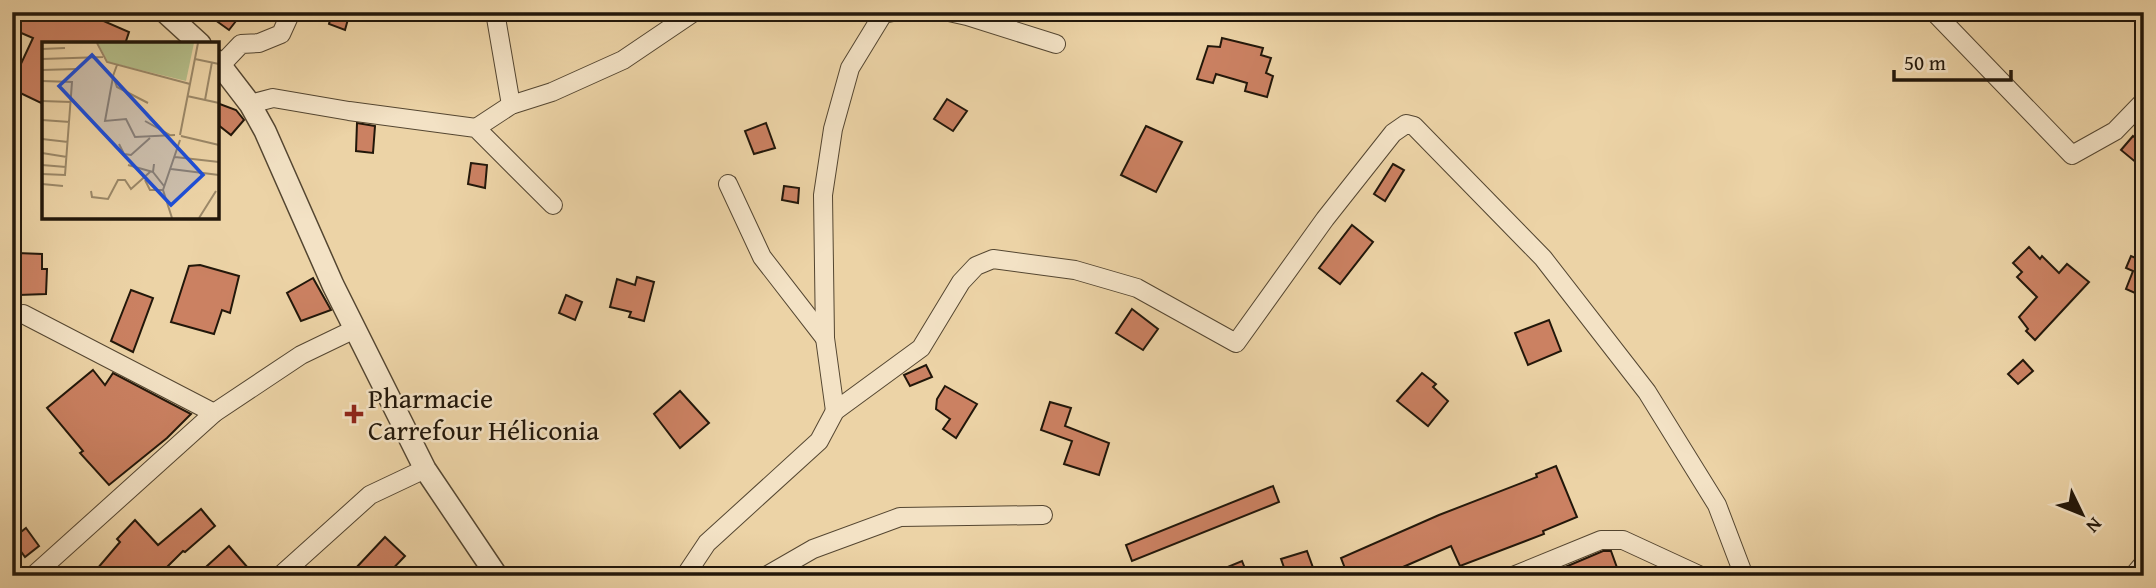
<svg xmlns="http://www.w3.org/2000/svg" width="2156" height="588" font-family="'Gentium Book Plus',serif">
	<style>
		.building { fill: #cb8162; stroke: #22170a; stroke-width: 2 }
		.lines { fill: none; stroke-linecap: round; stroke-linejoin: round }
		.minor-casing { stroke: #544631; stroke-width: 20 }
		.tertiary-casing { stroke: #544631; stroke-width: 24 }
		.minor { stroke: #f3e2c5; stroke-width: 18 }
		.tertiary { stroke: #f3e2c5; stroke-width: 21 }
		.poi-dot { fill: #8f2418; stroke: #f3e2c5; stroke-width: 2.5 }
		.labels { text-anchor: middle; stroke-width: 5; stroke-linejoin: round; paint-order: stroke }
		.poi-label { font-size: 28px; fill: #22170a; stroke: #f3e2c5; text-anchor: start }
		.inset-road { fill: none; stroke: #9b8868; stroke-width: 2 }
		.view { fill: #1d4ed8; fill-opacity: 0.15; stroke: #1d4ed8; stroke-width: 3.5 }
		.inset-edge { fill: none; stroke: #22170a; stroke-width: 3.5 }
	</style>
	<rect width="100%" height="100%" fill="#ecd3a6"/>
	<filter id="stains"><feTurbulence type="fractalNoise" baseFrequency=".00286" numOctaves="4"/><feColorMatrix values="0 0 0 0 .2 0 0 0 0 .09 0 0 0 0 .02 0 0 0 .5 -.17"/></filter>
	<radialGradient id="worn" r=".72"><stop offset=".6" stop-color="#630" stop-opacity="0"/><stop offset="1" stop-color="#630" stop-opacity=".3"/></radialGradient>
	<g class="building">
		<polygon points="12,12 83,12 129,32 125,44 44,44 44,96 41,103 12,89 12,83 33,38 12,29"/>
		<polygon points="204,12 243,12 229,30"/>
		<polygon points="332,12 350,12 345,30 329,24"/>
		<polygon points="1222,38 1263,48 1261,55 1271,58 1266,73 1273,76 1267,97 1245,91 1247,83 1216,74 1213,83 1197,79 1208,46 1220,47"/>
		<polygon points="947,99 967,111 953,131 934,119"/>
		<polygon points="217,103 236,110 244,120 231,135 217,124"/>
		<polygon points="357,123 375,126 373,153 356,151"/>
		<polygon points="766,123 775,148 754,154 745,131"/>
		<polygon points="1146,126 1182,142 1156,192 1121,175"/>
		<polygon points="2133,136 2144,145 2144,169 2121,150"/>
		<polygon points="471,163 487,165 485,188 468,184"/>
		<polygon points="1393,164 1404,170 1385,201 1374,194"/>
		<polygon points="784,186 799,188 798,203 782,200"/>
		<polygon points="1352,225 1373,242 1340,284 1319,268"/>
		<polygon points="2144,246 2144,297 2126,289 2133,271 2126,268 2131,256 2138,259"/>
		<polygon points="2029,247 2040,259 2042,256 2059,273 2067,264 2089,282 2035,340 2026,331 2028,329 2019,317 2037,297 2017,277 2022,272 2013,263"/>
		<polygon points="17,253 42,254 42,269 47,269 46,294 19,295"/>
		<polygon points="200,265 239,276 230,313 222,310 214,334 171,322 189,266"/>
		<polygon points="637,277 654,282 644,321 629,317 631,312 610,307 617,279 635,285"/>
		<polygon points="313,278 331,310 301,321 287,293"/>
		<polygon points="131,290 153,298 133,352 111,341"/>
		<polygon points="566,295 582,302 575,320 559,313"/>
		<polygon points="1132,309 1158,329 1143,350 1116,333"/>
		<polygon points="1549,320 1561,351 1528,365 1515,333"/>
		<polygon points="2023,360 2033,371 2018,384 2008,374"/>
		<polygon points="926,365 932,377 910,386 904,375"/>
		<polygon points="93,370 105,385 113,373 191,414 167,438 109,485 80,453 83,451 47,408"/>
		<polygon points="1422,373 1436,384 1433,387 1448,401 1428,426 1397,401"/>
		<polygon points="945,386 977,404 956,438 943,429 950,419 936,409 937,399"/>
		<polygon points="680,391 709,423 680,448 654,414"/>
		<polygon points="1050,402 1071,408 1065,426 1109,443 1099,475 1064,464 1072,441 1041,430"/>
		<polygon points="1556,466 1577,517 1543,531 1544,534 1460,566 1451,546 1403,567 1403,576 1348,576 1341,558 1439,515 1537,477 1536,474"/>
		<polygon points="1273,486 1279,502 1132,561 1126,545"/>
		<polygon points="201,509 215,526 185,552 183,551 158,576 91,576 120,542 117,539 135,520 158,545"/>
		<polygon points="26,528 39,546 25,557 12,539"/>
		<polygon points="385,537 405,556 386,576 363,576 355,569"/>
		<polygon points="229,546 248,568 239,576 196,576"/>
		<polygon points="1307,551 1316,576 1287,576 1281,559"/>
		<polygon points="1603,551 1611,551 1620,576 1544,576"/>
		<polygon points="1242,561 1248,576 1206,576"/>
	</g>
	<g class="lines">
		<defs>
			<g id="minor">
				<polyline points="495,12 511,105"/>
				<polyline points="949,12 967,16 1056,44"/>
				<polyline points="1934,12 2072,155 2115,131 2144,101"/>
				<polyline points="221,65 241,44 259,43 281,34 291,12"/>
				<polyline points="250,104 273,98 349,111 476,128 553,205"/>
				<polyline points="476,128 511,105 552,92 623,60 694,12"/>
				<polyline points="728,184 762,257 824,337"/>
				<polyline points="23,314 214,413"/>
				<polyline points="835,411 825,338 823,195 833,129 850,68 883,14 893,12"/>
				<polyline points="33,576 214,413 301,355 355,329"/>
				<polyline points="280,576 370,495 425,469"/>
				<polyline points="685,576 707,543 819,441 835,411 921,348 961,282 976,266 993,259 1075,270 1137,288 1236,343 1325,219 1393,133 1406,124 1414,126 1543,258 1647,392 1717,505 1744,576"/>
				<polyline points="766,576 813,549 900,517 1043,515"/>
				<polyline points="1513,576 1601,540 1623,540 1701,576"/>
				<polyline points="2133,576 2144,563"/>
			</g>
			<g id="tertiary">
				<polyline points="165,12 200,44"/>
				<polyline points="217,61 250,104 265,131 333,285 425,469 497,576"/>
			</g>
		</defs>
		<use href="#minor" class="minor-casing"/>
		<use href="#tertiary" class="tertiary-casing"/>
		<use href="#minor" class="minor"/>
		<use href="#tertiary" class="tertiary"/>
	</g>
	<path class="poi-dot" d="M350.5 403.5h7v7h7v7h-7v7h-7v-7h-7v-7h7z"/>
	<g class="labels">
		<g class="poi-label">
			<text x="368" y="408">Pharmacie<tspan x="368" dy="32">Carrefour Héliconia</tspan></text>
		</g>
	</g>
	<g transform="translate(42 42)">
		<rect width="177" height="177" fill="#ecd3a6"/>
		<path d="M56,1h96l-8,38 -78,-19z" fill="#b4bd89"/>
		<path class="inset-road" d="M55,1l10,19 83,22M0,7l23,-1M0,17l61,-2M153,17l24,5M75,23l-4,11 4,11 31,16M0,28l34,-1M71,35l-8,44 21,-2 9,18 40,-2M0,39l30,1 -7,93 -23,-1M145,54l32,7M163,58l7,-38M0,59l29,1M0,78l28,2M103,79l25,14M138,93l18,-92M139,94l38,9M0,97l26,3M77,102l5,10 7,1 19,-17M0,111l25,4M133,115l44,5M112,122l-1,8 11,14M0,123l24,2M86,123l25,7M129,127l48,6M103,138l5,10h13M0,142l21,2M49,149l1,6 16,2 10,-19h7l6,9 19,-17M130,176l-9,-28 17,-50M157,176l17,-27"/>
		<path class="view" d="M50,13l111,120 -32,30 -112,-119z"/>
		<rect width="177" height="177" class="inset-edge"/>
	</g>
	<rect width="2156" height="588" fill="none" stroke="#ecd3a6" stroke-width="42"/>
	<rect x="14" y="14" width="2128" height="560" fill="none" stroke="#22170a" stroke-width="3.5"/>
	<rect x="21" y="21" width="2114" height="546" fill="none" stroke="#22170a" stroke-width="2"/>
	<g transform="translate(2082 514) rotate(133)" stroke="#f3e2c5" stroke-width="5" paint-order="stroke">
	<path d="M0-5L12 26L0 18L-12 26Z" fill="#22170a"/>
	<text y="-10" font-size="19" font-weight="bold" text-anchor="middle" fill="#22170a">N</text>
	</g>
	<path d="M1894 70v10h117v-10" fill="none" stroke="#22170a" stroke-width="3.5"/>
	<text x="1904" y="70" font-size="21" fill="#22170a" stroke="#f3e2c5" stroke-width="5" paint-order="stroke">50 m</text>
	<rect width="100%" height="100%" filter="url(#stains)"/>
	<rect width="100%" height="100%" fill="url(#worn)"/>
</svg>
